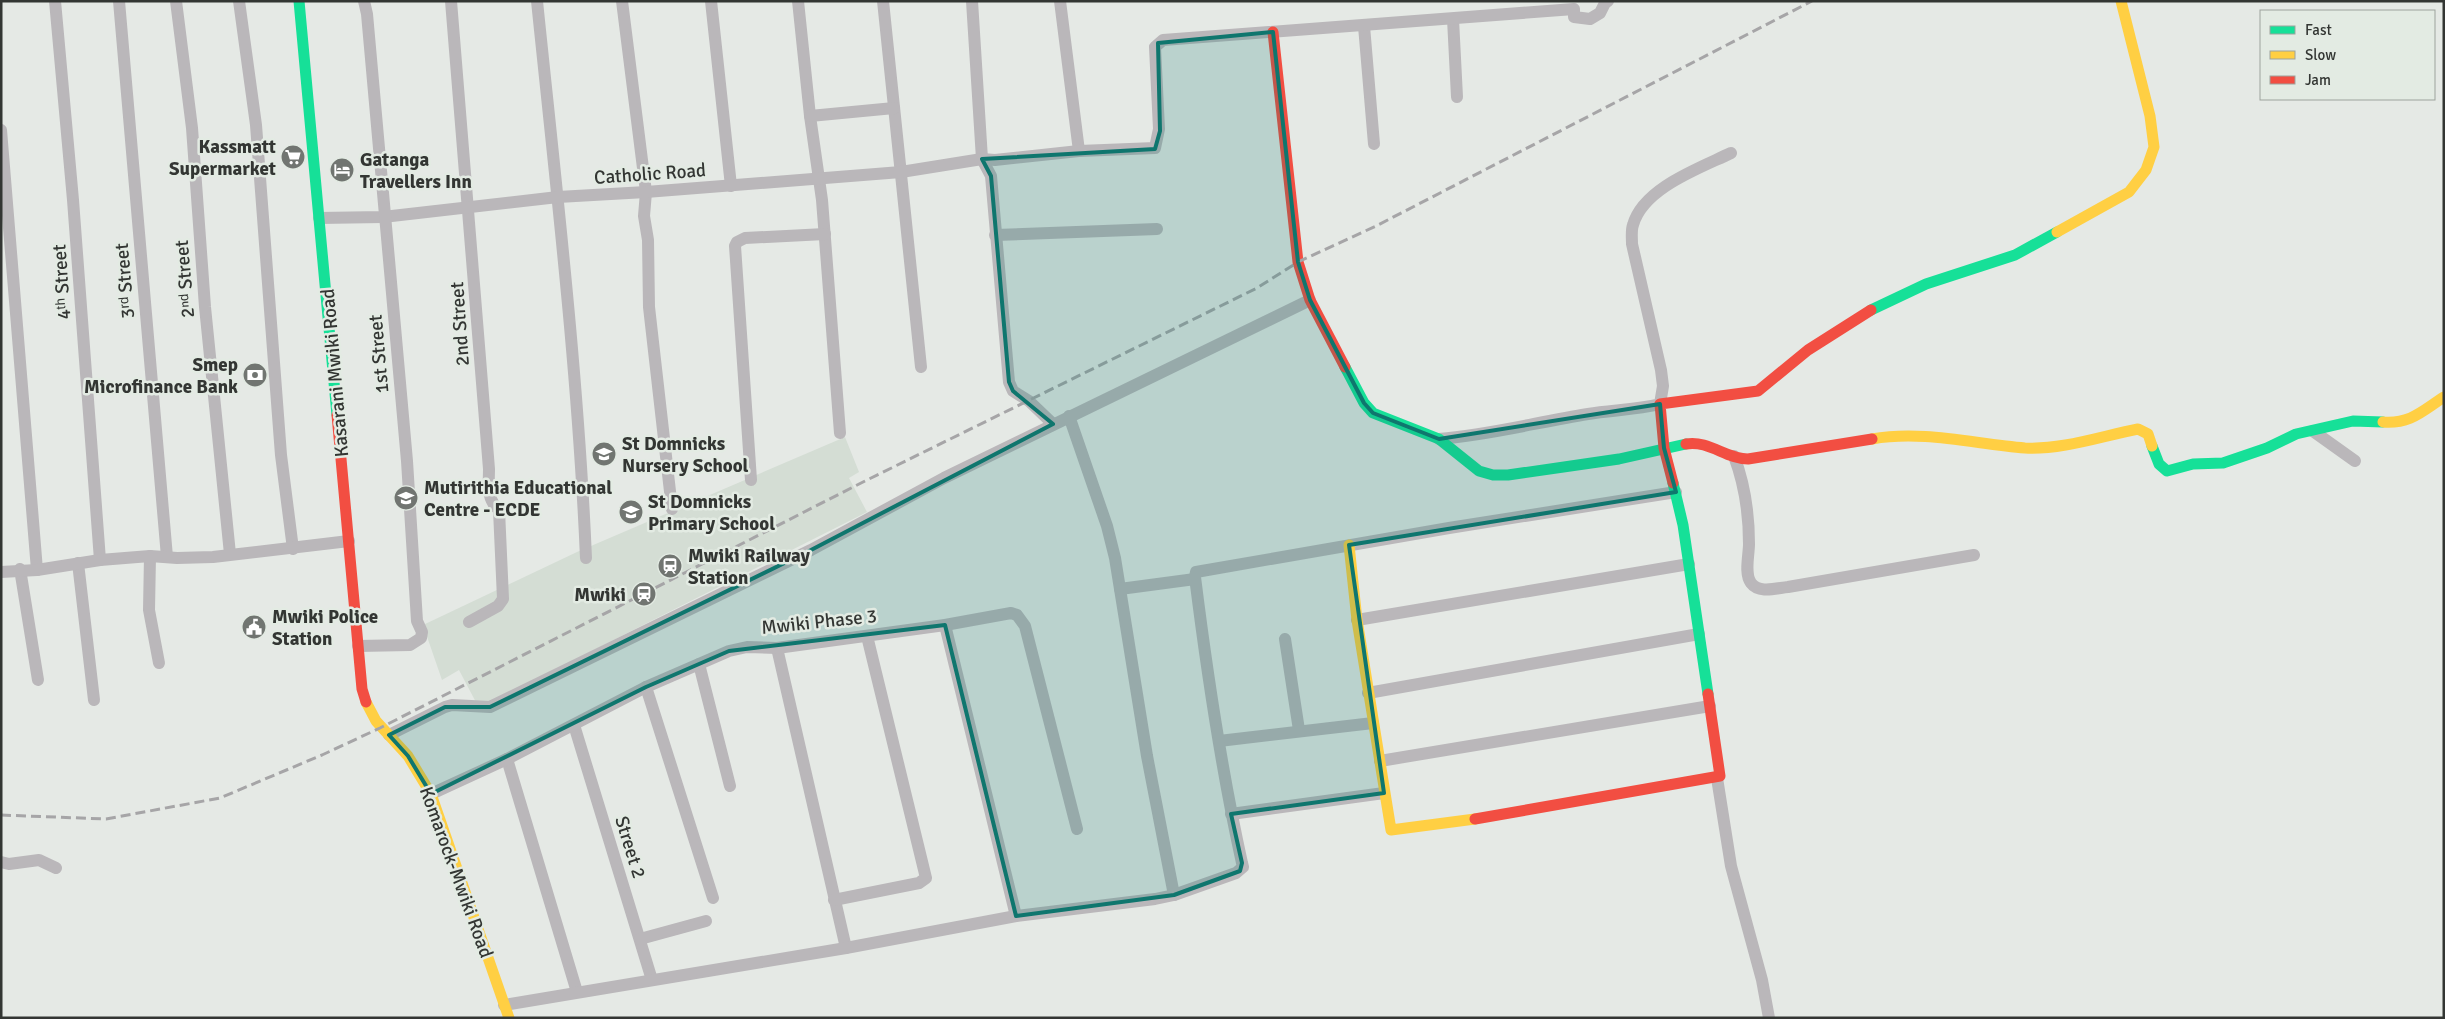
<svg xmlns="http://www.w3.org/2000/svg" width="2445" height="1019" font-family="Signika,sans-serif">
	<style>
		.built { fill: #d4ddd4 }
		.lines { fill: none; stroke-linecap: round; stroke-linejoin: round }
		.street { stroke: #bab7ba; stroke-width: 12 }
		.fast { stroke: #16e098; stroke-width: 11 }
		.slow { stroke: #ffcf43; stroke-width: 11 }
		.jam { stroke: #f24e42; stroke-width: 11 }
		.rail { stroke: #a6a5a7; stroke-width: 3; stroke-dasharray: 10 5; stroke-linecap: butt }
		.marked { fill: #0f766e; fill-opacity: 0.2; stroke: #0f766e; stroke-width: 4; stroke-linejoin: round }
		.labels { text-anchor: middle; stroke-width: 5; stroke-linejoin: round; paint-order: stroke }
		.poi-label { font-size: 19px; font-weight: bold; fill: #333633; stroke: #e3ebe3; text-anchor: start }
		.street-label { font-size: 19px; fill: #333633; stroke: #e3ebe3 }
	</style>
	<rect width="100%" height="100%" fill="#e5e9e5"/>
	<polygon class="built" points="845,437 859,472 849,478 867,512 479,708 459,670 442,680 423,625 577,552"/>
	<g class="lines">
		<g class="street">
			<polyline points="55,1 73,200 100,560"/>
			<polyline points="119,1 167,557"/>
			<polyline points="176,1 192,128 205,307 230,554"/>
			<polyline points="239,1 256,125 281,455 293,549"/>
			<path d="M451,1l38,468c0,15 -3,30 10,41l4,89 -5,7 -29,16"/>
			<path d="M537,1c19,185 41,371 49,557"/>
			<polyline points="622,1 646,192 644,216 648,240 649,307 672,509"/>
			<polyline points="711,1 731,186"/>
			<polyline points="798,1 810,116 822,200 840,433"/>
			<polyline points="883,1 921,367"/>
			<polyline points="972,1 982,159 991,176 1009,382 1013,391 1029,401 1053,424"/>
			<polyline points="1060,1 1079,151"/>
			<polyline points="1453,19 1457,97"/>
			<polyline points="1364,26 1374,144"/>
			<polyline points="810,116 894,108"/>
			<polyline points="1,130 37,570"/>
			<polyline points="319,218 383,217 558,197 646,192 901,172 982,159 995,160 1079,151 1155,148 1159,129 1155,47 1163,40 1574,9 1574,17 1590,19 1600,13 1605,3 1608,1"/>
			<polyline points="995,235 1157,229"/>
			<polyline points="1069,416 1107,526 1115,558 1147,756 1174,895"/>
			<polyline points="2313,431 2355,461"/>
			<path d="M1439,439c50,-4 99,-17 149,-25 24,-4 48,-4 72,-10l3,-18 -2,-16 -29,-126c0,-6 -1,-14 1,-19 10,-37 67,-57 98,-72"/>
			<path d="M1734,456c11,29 15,58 15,88 0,11 -5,30 2,39 8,11 26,5 37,4l186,-32"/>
			<polyline points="751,480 735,246 737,242 745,238 825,234"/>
			<polyline points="150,556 149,610 159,663"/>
			<polyline points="78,563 94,700"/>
			<polyline points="20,569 38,680"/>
			<polyline points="1,572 37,570 100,560 150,556 177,558 213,557 349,541"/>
			<polyline points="1120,589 1195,579"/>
			<polyline points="1357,620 1689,564"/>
			<polyline points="945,625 1016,916"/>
			<polyline points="1285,639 1299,730"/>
			<polyline points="358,646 410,645 421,638 422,632 417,621 407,461 367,14 364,1"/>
			<polyline points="777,648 846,948"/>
			<polyline points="699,664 730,786"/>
			<polyline points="646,687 713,898"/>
			<polyline points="1368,693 1699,634"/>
			<polyline points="574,725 652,980"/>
			<polyline points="389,735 445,707 452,705 490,707 811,550 944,478 1310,300"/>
			<polyline points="1219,741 1373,723"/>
			<polyline points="507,759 577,992"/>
			<polyline points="1380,761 1710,706"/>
			<polyline points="1717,778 1731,866 1762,980 1769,1018"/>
			<polyline points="431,794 507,759 646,687 729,651 747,647 777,648 945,625 1011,613 1017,615 1025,626 1077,829"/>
			<polyline points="1231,814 1384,793"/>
			<polyline points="1,862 9,864 39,860 56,868"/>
			<polyline points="834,900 919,883 926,878 867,636"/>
			<polyline points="640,939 706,921"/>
			<path d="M504,1005l342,-57 170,-32 139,-17 19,-4 62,-22 7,-6 -1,-4c-21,-95 -35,-190 -47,-286l1,-5 253,-44 227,-36"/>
		</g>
		<g class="fast">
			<polyline points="299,1 337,415"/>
			<polyline points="1871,310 1926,284 2015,255 2057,232"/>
			<polyline points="1345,367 1364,403 1373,413 1439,439 1479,471 1493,475 1508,475 1619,459 1686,444"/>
			<polyline points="2152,446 2159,464 2167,471 2193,464 2223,463 2267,448 2296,434 2353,421 2383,422"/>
			<polyline points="1673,483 1683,525 1708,694"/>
		</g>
		<g class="slow">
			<polyline points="2057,232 2129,192 2146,170 2154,147 2150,116 2121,1"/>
			<path d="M2383,422c28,2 39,-11 61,-25"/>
			<path d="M1872,439c51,-9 102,5 153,9 37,2 77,-12 113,-19l10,5 4,12"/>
			<polyline points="1349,545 1357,620 1391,830 1475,819"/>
			<polyline points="366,702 376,721 408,756 431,794 509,1018"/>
		</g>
		<g class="jam">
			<polyline points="1273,32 1298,262 1310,300 1345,367"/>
			<polyline points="337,415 362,689 366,702"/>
			<path d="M1686,444c23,-4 40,15 62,15l124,-20"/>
			<polyline points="1673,483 1664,448 1660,404 1758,391 1808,350 1871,310"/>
			<polyline points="1475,819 1720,776 1708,694"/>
		</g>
		<polyline class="rail" points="1,815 106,819 220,798 322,755 380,728 865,481 1257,288 1298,262 1376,226 1812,1"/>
	</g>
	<path class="marked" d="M1273,32l25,230 12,38 54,103 9,10 66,26 221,-35 4,44 12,44 -327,53 35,248 -153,21 11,49 -2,8 -66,24 -158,21 -71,-291 -216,26 -83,36 -215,107 -23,-38 -19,-21 56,-28h45l321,-157 242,-126 -40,-33 -4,-9 -18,-206 -9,-17 173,-10 5,-18 -2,-88z"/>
	<defs>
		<symbol id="supermarket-disc" viewBox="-11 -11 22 22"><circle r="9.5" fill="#717571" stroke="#e3ebe3"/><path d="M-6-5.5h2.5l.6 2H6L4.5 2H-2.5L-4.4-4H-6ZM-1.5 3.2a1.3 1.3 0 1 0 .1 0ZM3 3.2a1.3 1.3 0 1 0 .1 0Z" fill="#fff"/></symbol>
		<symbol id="hotel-disc" viewBox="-11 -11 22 22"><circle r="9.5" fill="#717571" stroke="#e3ebe3"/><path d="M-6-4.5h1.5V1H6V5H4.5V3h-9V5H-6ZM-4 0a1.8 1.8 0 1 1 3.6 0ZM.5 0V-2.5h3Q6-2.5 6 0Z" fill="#fff"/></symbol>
		<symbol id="bank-disc" viewBox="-11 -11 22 22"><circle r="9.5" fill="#717571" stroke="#e3ebe3"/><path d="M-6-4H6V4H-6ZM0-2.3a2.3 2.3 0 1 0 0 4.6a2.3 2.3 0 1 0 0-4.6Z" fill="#fff"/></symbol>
		<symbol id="school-disc" viewBox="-11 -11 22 22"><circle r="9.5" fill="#717571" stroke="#e3ebe3"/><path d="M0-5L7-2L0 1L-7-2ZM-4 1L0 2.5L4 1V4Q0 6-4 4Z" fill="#fff"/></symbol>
		<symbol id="station-disc" viewBox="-11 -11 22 22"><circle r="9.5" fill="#717571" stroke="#e3ebe3"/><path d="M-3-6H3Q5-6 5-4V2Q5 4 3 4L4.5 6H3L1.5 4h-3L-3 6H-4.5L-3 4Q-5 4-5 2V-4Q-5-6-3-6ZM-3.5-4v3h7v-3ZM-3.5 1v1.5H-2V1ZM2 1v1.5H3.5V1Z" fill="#fff"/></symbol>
		<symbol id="civic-disc" viewBox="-11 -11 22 22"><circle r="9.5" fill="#717571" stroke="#e3ebe3"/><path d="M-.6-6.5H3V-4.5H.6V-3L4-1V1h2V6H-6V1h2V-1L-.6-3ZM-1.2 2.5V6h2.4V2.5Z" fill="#fff"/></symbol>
	</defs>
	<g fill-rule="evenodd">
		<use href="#supermarket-disc" x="279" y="143" width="28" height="28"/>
		<use href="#hotel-disc" x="328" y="156" width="28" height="28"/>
		<use href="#bank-disc" x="241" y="361" width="28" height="28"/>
		<use href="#school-disc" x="590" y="440" width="28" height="28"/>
		<use href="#school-disc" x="392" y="484" width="28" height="28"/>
		<use href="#school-disc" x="617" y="498" width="28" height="28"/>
		<use href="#station-disc" x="656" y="552" width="28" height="28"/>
		<use href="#station-disc" x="630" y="580" width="28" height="28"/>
		<use href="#civic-disc" x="240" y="613" width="28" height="28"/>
	</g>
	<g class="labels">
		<g class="poi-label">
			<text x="276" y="153" text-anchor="end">Kassmatt<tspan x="276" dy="22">Supermarket</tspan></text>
			<text x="360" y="166">Gatanga<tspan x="360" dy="22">Travellers Inn</tspan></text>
			<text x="238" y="371" text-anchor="end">Smep<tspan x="238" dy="22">Microfinance Bank</tspan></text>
			<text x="622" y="450">St Domnicks<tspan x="622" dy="22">Nursery School</tspan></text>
			<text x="424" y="494">Mutirithia Educational<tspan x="424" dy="22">Centre - ECDE</tspan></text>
			<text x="648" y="508">St Domnicks<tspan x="648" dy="22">Primary School</tspan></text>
			<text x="688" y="562">Mwiki Railway<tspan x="688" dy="22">Station</tspan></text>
			<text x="626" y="601" text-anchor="end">Mwiki</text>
			<text x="272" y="623">Mwiki Police<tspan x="272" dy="22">Station</tspan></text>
		</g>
		<g class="street-label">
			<text transform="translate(650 173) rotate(-4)" y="7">Catholic Road</text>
			<text transform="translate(184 279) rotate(-95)" y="7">2ⁿᵈ Street</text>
			<text transform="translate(124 281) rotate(-95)" y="7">3ʳᵈ Street</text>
			<text transform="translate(61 282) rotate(-94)" y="7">4ᵗʰ Street</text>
			<text transform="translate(459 324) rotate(-94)" y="7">2nd Street</text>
			<text transform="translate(378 354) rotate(-95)" y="7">1st Street</text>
			<text transform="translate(334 373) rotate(-95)" y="7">Kasarani Mwiki Road</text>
			<text transform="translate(819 621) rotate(-6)" y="7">Mwiki Phase 3</text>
			<text transform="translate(631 847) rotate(73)" y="7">Street 2</text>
			<text transform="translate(457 872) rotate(70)" y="7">Komarock-Mwiki Road</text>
		</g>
	</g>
	<rect width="2445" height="1019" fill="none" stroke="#333633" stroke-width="5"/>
	<rect x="2260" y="10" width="175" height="90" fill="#e3ebe3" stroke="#9da39d"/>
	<rect x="2270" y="26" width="25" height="8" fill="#16e098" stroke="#9da39d"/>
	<text x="2305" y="35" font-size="15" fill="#333633">Fast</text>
	<rect x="2270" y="51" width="25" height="8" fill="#ffcf43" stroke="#9da39d"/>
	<text x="2305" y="60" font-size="15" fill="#333633">Slow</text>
	<rect x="2270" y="76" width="25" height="8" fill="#f24e42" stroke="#9da39d"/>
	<text x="2305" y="85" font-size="15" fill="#333633">Jam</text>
</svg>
